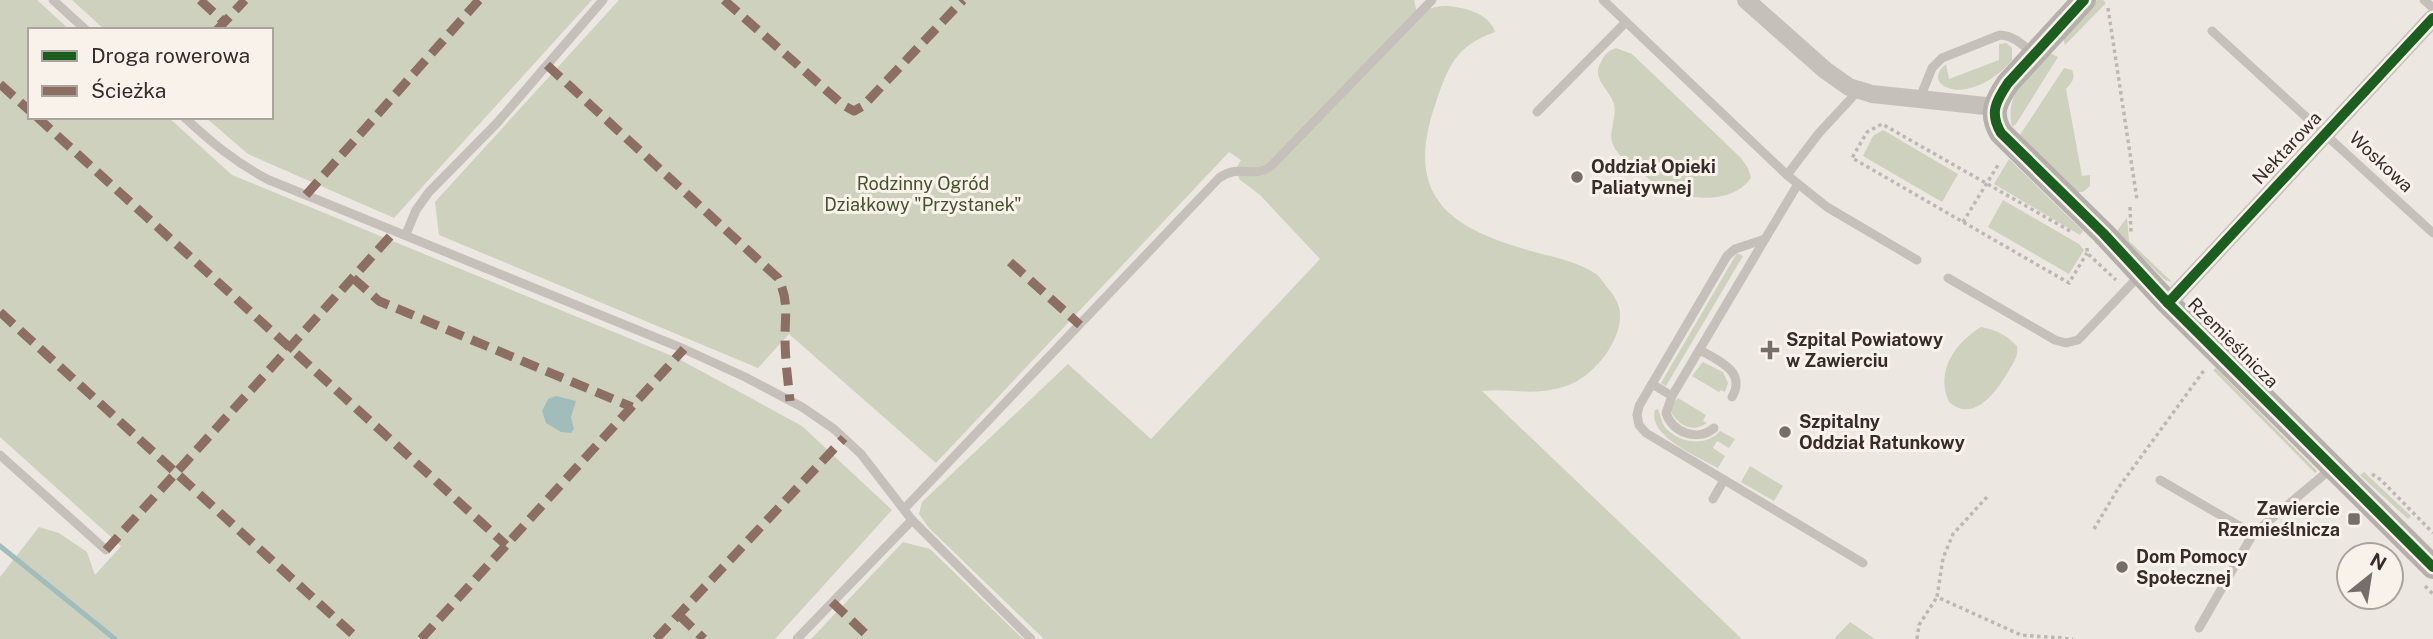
<svg xmlns="http://www.w3.org/2000/svg" width="2433" height="639" font-family="'Public Sans',sans-serif">
	<style>
		.green { fill: #ced1bd }
		.water { fill: #a0bdbc }
		.lines { fill: none; stroke-linecap: round; stroke-linejoin: round }
		.stream { stroke: #a0bdbc; stroke-width: 5 }
		.path { stroke: #beb8b4; stroke-width: 3.5; stroke-dasharray: 3.5 3.5; stroke-linecap: butt }
		.lane { stroke: #c6c0bb; stroke-width: 9 }
		.street { stroke: #c6c0bb; stroke-width: 18 }
		.secondary { stroke: #b6b0ac; stroke-width: 24 }
		.quiet { stroke: #8d6e63; stroke-width: 9; stroke-dasharray: 18 9; stroke-linecap: butt }
		.cycleway-casing { stroke: #f9f2ea; stroke-width: 15 }
		.cycleway { stroke: #1b5e20; stroke-width: 10 }
		.poi-dot { fill: #766e6a; stroke: #f9f2ea; stroke-width: 2.5 }
		.labels { text-anchor: middle; stroke-width: 6; stroke-linejoin: round; paint-order: stroke }
		.street-label { font-size: 18px; fill: #362d2a; stroke: #f9f2ea }
		.poi-label { font-size: 18px; font-weight: bold; fill: #362d2a; stroke: #f9f2ea; text-anchor: start }
		.park-label { font-size: 18px; fill: #47532f; stroke: #f9f2ea }
	</style>
	<rect width="100%" height="100%" fill="#ede7e2"/>
	<g class="green">
		<polygon points="0,0 37,0 70,30 30,30 30,117 168,117 232,175 677,358 802,426 892,510 775,639 0,639 0,577 39,527 59,533 87,552 95,575 121,546 0,437"/>
		<polygon points="72,0 592,0 394,218 248,154 205,117 271,117 271,30 105,30"/>
		<path d="M619,0h795l3,13c8,-3 18,-7 27,-7 17,0 46,7 51,26 -40,14 -47,35 -60,73 -31,92 14,123 96,146 21,6 46,10 65,23 4,3 7,8 10,12 7,8 13,16 14,27 2,29 -28,65 -54,73 -33,11 -53,2 -84,5l260,248h-698l-115,-111 -10,-14 3,-12 146,-138 83,75 169,-180 -60,-64 -21,-16 -2,-12 4,-7 -12,-8 -293,311 -147,-129 -31,34 -319,-133 -4,-33z"/>
		<polygon points="2097,0 2103,0 2106,3 2065,45 2063,38 2065,33"/>
		<path d="M2006,43l6,5v12c-12,14 -26,25 -46,29 -18,4 -40,-8 -20,-25l3,15 50,-19v-16z"/>
		<path d="M1616,48l16,6 109,104 7,10 3,10c-18,26 -62,23 -88,10 -9,-4 -18,-12 -26,-19 -9,-6 -22,-16 -25,-27 -3,-12 5,-25 2,-38 -5,-16 -23,-25 -13,-42 4,-8 7,-11 15,-14z"/>
		<path d="M2052,54l6,3 -42,67 -4,3c-7,-34 14,-48 34,-72z"/>
		<path d="M2064,68l8,2c4,8 0,12 -6,19l16,87 8,-1v11l-7,6h-7l-58,-54z"/>
		<polygon points="1883,130 1958,174 1942,202 1863,156 1873,136"/>
		<polygon points="2009,159 2083,231 2080,235 1994,184"/>
		<polygon points="2003,200 2079,244 2084,250 2069,274 1988,227"/>
		<polygon points="2127,218 2129,241 2172,282 2165,280 2116,232"/>
		<polygon points="1737,253 1743,256 1666,386 1661,383"/>
		<path d="M1981,327c16,3 25,8 36,19 2,10 -4,17 -9,26 -11,19 -34,52 -59,30 -14,-31 6,-59 32,-75z"/>
		<polygon points="1703,362 1723,372 1728,383 1725,392 1721,390 1719,392 1692,376"/>
		<polygon points="2216,368 2317,471 2315,473 2213,370"/>
		<path d="M1678,398l28,17 -3,6 4,2c-14,10 -28,3 -36,-11l1,-7z"/>
		<path d="M1658,409c2,5 3,12 6,17 14,17 41,22 56,5l15,8 -6,9 -12,-7 -4,7 12,8 -7,12c-19,-11 -71,-32 -63,-58z"/>
		<polygon points="1750,466 1783,486 1774,501 1741,482"/>
		<polygon points="2364,472 2411,516 2408,519 2360,475"/>
		<polygon points="903,542 930,549 1023,639 811,639"/>
		<polygon points="1850,622 1875,639 1834,639"/>
	</g>
	<polygon class="water" points="556,396 576,401 571,417 574,429 571,433 561,432 546,423 542,411 548,399"/>
	<g class="lines">
		<polyline class="stream" points="0,546 115,639"/>
		<g class="path">
			<polyline points="2108,8 2137,200"/>
			<polyline points="2130,207 2131,232"/>
			<polyline points="1963,222 1998,165"/>
			<polyline points="2070,231 1882,124 1867,132 1852,158 2069,283 2087,253"/>
			<polyline points="2087,248 2087,253 2116,280"/>
			<polyline points="2372,474 2381,480 2433,533"/>
			<polyline points="1987,497 1953,534 1943,558 1937,597 2021,635 2073,639"/>
			<polyline points="2094,529 2119,487 2205,369"/>
			<polyline points="2425,586 2433,594"/>
			<polyline points="1917,639 1919,625 1937,597"/>
		</g>
		<g class="lane">
			<polyline points="53,0 86,30"/>
			<polyline points="1603,0 1787,175 1827,207 1917,260"/>
			<polyline points="2424,0 2433,8"/>
			<polyline points="2212,31 2433,233"/>
			<path d="M1920,98l12,-30 10,-10 58,-23c14,1 22,9 32,18"/>
			<polyline points="1537,112 1626,22"/>
			<path d="M184,117c27,25 52,46 85,63l415,169 61,28 57,30 32,22 27,25 51,66 119,119"/>
			<polyline points="1787,175 1819,133 1858,91"/>
			<polyline points="1798,184 1765,239 1735,249 1727,256 1639,406 1637,415 1639,425 1646,433 1863,563"/>
			<polyline points="406,234 416,210 429,192 497,123 603,0"/>
			<polyline points="1948,278 2055,340 2066,343 2078,340 2140,275"/>
			<path d="M1700,350c18,10 47,22 32,47"/>
			<polyline points="1652,384 1672,396 1765,239"/>
			<path d="M1672,396l-6,17c7,20 32,29 48,15"/>
			<polyline points="0,455 106,550"/>
			<polyline points="2160,480 2253,534"/>
			<polyline points="1713,499 1724,480"/>
			<path d="M904,509l315,-331c21,-15 34,1 51,-11l162,-167"/>
			<polyline points="2199,628 2253,534 2332,468"/>
			<polyline points="797,639 912,520"/>
		</g>
		<g class="street">
			<polyline points="1746,0 1825,70 1849,87 1872,94 1995,107"/>
			<polyline points="2168,303 2433,18"/>
		</g>
		<path class="secondary" d="M2084,0l-76,83c-12,18 -19,30 -7,50l102,100 65,70 265,264"/>
		<g class="quiet">
			<polyline points="200,0 224,22"/>
			<polyline points="724,0 843,105 854,111 863,106 963,0"/>
			<polyline points="217,30 245,0"/>
			<path d="M547,65l231,213c11,23 7,36 7,60 0,21 3,42 5,63"/>
			<polyline points="0,84 30,111"/>
			<polyline points="37,117 506,545"/>
			<polyline points="306,195 479,0"/>
			<polyline points="1010,262 1080,325"/>
			<polyline points="353,278 379,301 632,407"/>
			<polyline points="0,312 358,639"/>
			<polyline points="106,550 396,230"/>
			<polyline points="832,602 871,639"/>
			<polyline points="679,615 704,639"/>
			<polyline points="421,639 684,349"/>
			<polyline points="656,639 844,438"/>
		</g>
		<defs>
			<g id="cycleway">
				<path d="M2084,0l-76,83c-12,18 -19,30 -7,50l102,100 65,70 265,264"/>
				<polyline points="2168,303 2433,18"/>
			</g>
		</defs>
		<use href="#cycleway" class="cycleway-casing"/>
		<use href="#cycleway" class="cycleway"/>
	</g>
	<g class="poi-dot">
		<circle cx="1577" cy="177" r="7"/>
		<path d="M1766.5 339.5h7v7h7v7h-7v7h-7v-7h-7v-7h7z"/>
		<circle cx="1785" cy="432" r="7"/>
		<rect x="2347" y="512" width="14" height="14" rx="3.5"/>
		<circle cx="2122" cy="567" r="7"/>
	</g>
	<g class="labels">
		<g class="street-label">
			<text transform="translate(2287 148) rotate(-47)" y="6">Nektarowa</text>
			<text transform="translate(2381 162) rotate(43)" y="6">Woskowa</text>
			<text transform="translate(2233 343) rotate(45)" y="6">Rzemieślnicza</text>
		</g>
		<g class="poi-label">
			<text x="1591" y="173">Oddział Opieki<tspan x="1591" dy="21">Paliatywnej</tspan></text>
			<text x="1786" y="346">Szpital Powiatowy<tspan x="1786" dy="21">w Zawierciu</tspan></text>
			<text x="1799" y="428">Szpitalny<tspan x="1799" dy="21">Oddział Ratunkowy</tspan></text>
			<text x="2340" y="515" text-anchor="end">Zawiercie<tspan x="2340" dy="21">Rzemieślnicza</tspan></text>
			<text x="2136" y="563">Dom Pomocy<tspan x="2136" dy="21">Społecznej</tspan></text>
		</g>
		<g class="park-label">
			<text x="923" y="190">Rodzinny Ogród<tspan x="923" dy="21">Działkowy "Przystanek"</tspan></text>
		</g>
	</g>
	<rect x="28" y="28" width="245" height="91" fill="#f9f2ea" stroke="#aba39d" stroke-width="2"/>
	<rect x="42" y="51" width="35" height="10" fill="#1b5e20" stroke="#aba39d" stroke-width="2"/>
	<text x="91" y="63" font-size="21" fill="#362d2a">Droga rowerowa</text>
	<rect x="42" y="86" width="35" height="10" fill="#8d6e63" stroke="#aba39d" stroke-width="2"/>
	<text x="91" y="98" font-size="21" fill="#362d2a">Ścieżka</text>
	<g transform="translate(2370 576) rotate(30)"><circle r="33" fill="#f9f2ea" stroke="#aba39d" stroke-width="2"/>
	<path d="M0-5L12 26L0 18L-12 26Z" fill="#766e6a"/>
	<text y="-10" font-size="19" font-weight="bold" text-anchor="middle" fill="#362d2a">N</text>
	</g>
</svg>
